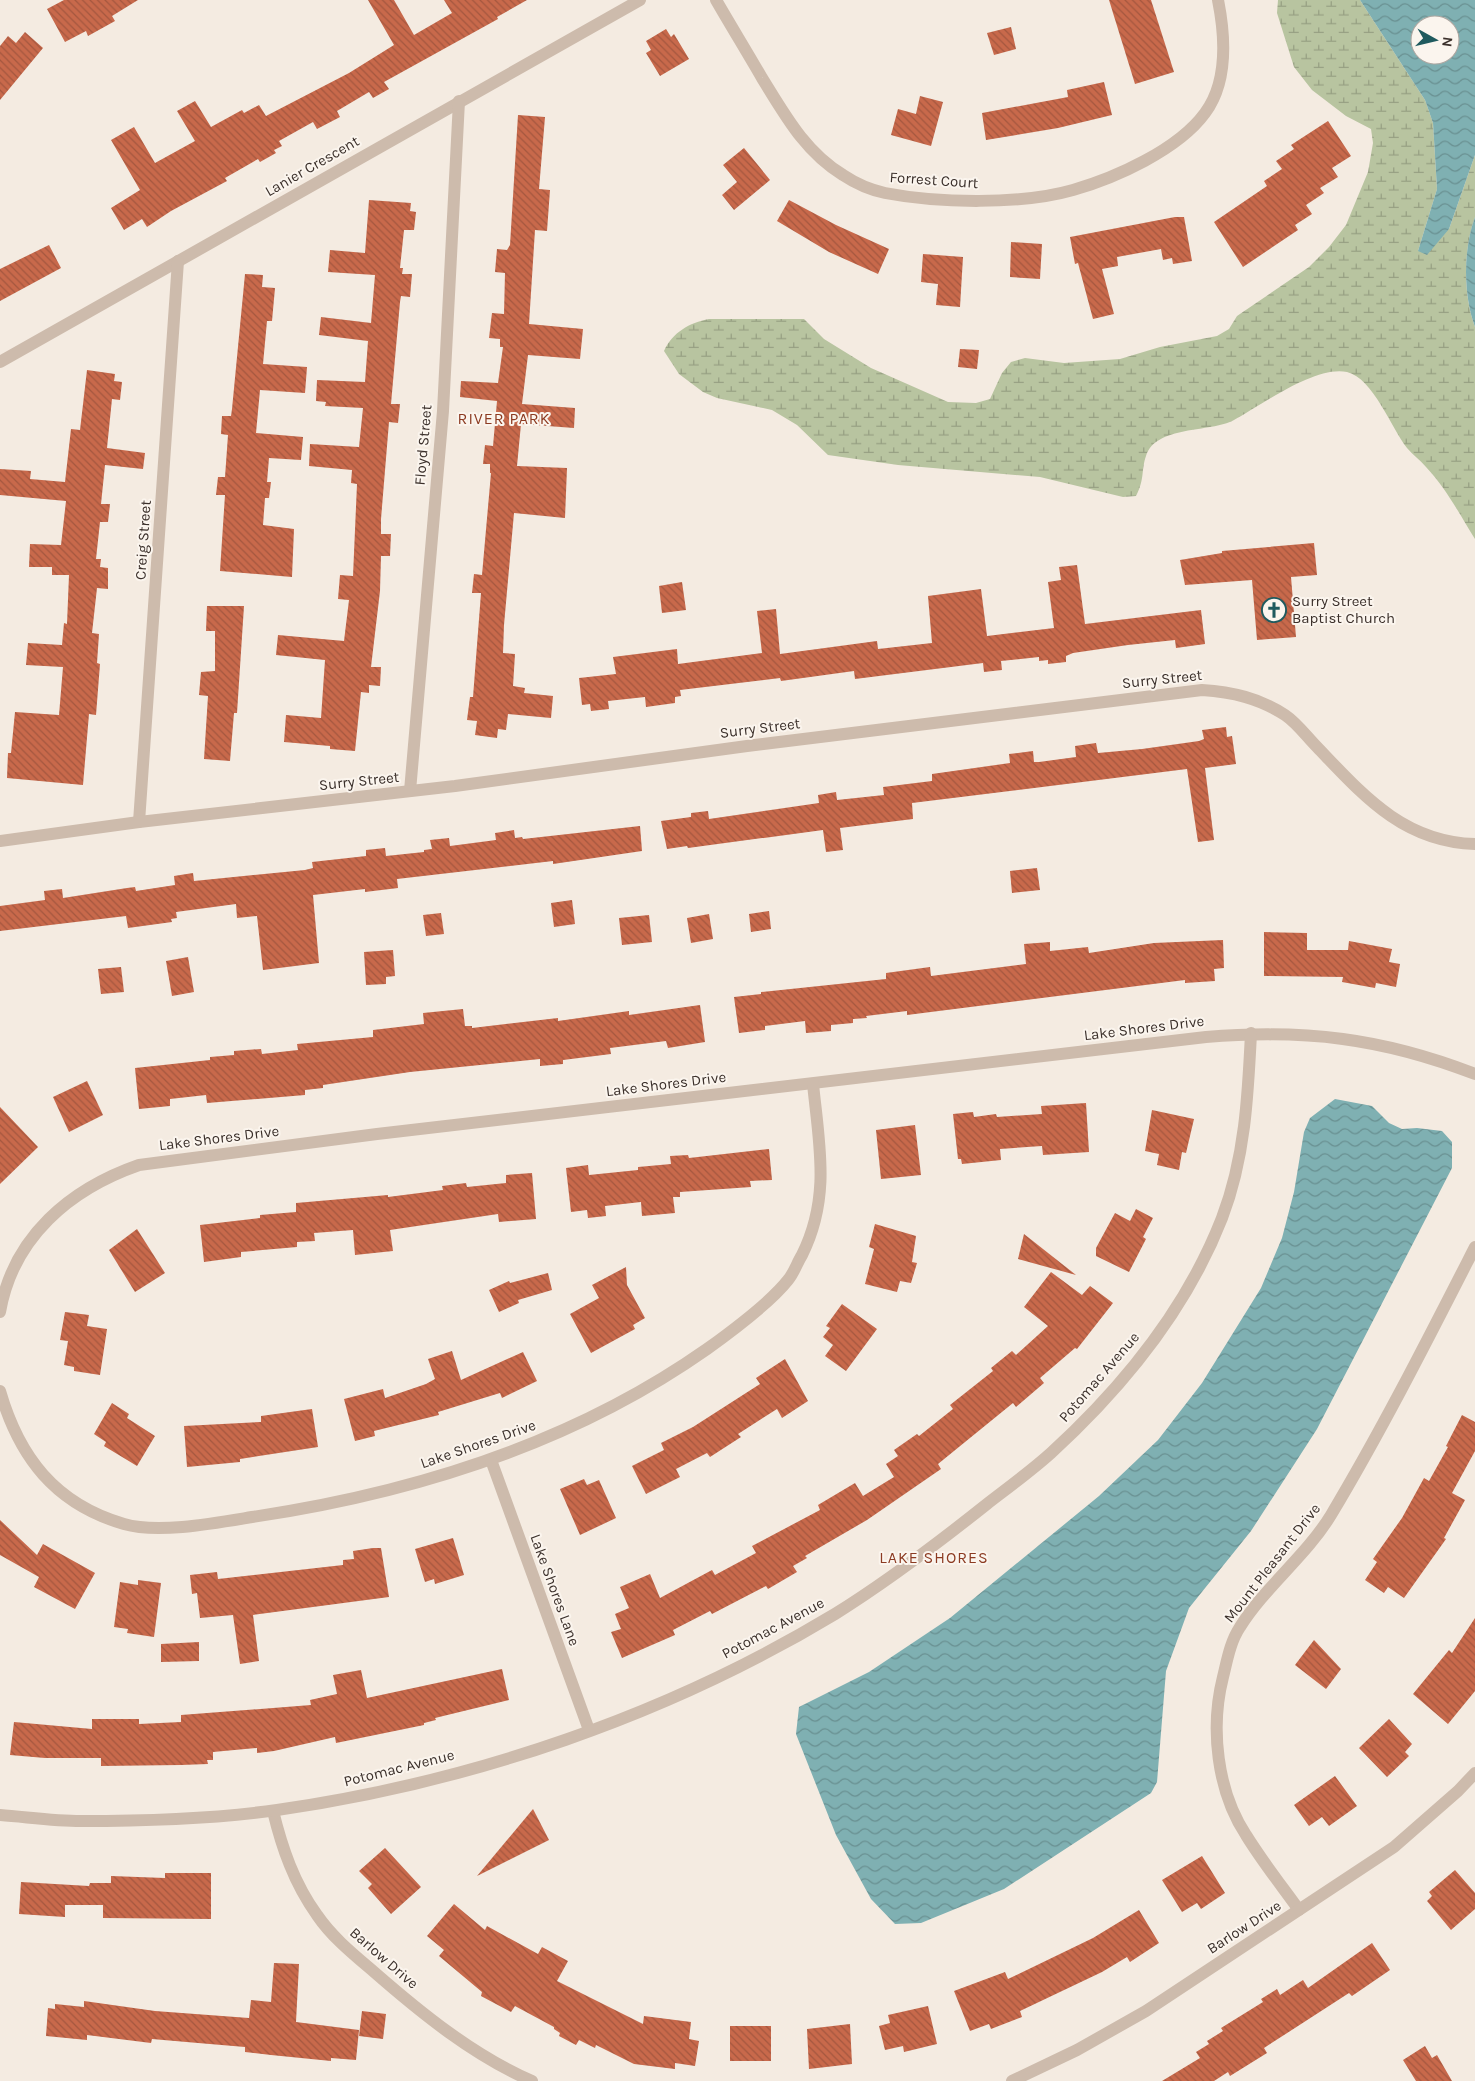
<svg xmlns="http://www.w3.org/2000/svg" width="1475" height="2081" font-family="Karla,sans-serif">
	<style>
		.wetland { fill: url(#wetland-marsh) }
		.water { fill: url(#water-waves); fill-rule: evenodd }
		.building { fill: url(#building-back-hatch) }
		.lines { fill: none; stroke-linecap: round; stroke-linejoin: round }
		.street { stroke: #cdbbac; stroke-width: 12 }
		.labels { text-anchor: middle; stroke-width: 4; stroke-linejoin: round; paint-order: stroke }
		.street-label { font-size: 15px; fill: #3b302b; stroke: #fbf5ee }
		.poi-label { font-size: 15px; fill: #3b302b; stroke: #fbf5ee; text-anchor: start }
		.neighbourhood-label { font-size: 16px; letter-spacing: 1px; fill: #8c3b22; stroke: #fbf5ee }
	</style>
	<defs>
		<pattern id="wetland-marsh" width="20" height="14" patternUnits="userSpaceOnUse" patternTransform="scale(1.25)"><rect width="20" height="14" fill="#b8c4a0"/><path d="M1 5h8M5 5V1M11 12h8M15 12V8" fill="none" stroke="#97a083"/></pattern>
		<pattern id="water-waves" width="16" height="10" patternUnits="userSpaceOnUse" patternTransform="scale(1.25)"><rect width="16" height="10" fill="#7fb0b2"/><path d="M0 5q4-4 8 0t8 0" fill="none" stroke="#699091"/></pattern>
		<pattern id="building-back-hatch" width="6" height="6" patternUnits="userSpaceOnUse" patternTransform="scale(1.25)"><rect width="6" height="6" fill="#c8694b"/><path d="M-1 5l2 2M0 0l6 6M5-1l2 2" fill="none" stroke="#a4573f"/></pattern>
	</defs>
	<rect width="100%" height="100%" fill="#f4ebe1"/>
	<path class="wetland" d="M1278,0h82l65,100 8,23 4,66 -19,62 31,-22 26,-74v62c-12,33 -12,78 0,110v212c-15,-24 -29,-51 -49,-72 -6,-7 -13,-12 -19,-19 -15,-19 -34,-70 -60,-76 -31,-7 -86,33 -113,48 -24,13 -78,5 -88,36 -5,14 -1,23 -10,40l-13,1 -83,-20 -142,-12 -70,-10 -31,-30 -25,-15 -55,-12 -14,-6 -24,-18 -15,-23c9,-19 25,-28 45,-32h95l20,20 47,29 77,34 28,1 14,-4 12,-26 9,-11 14,-4 39,5 56,-4 40,-12 57,-11 12,-7 8,-13 72,-49 20,-20 17,-22 22,-53 5,-29 -2,-14 -25,-13 -34,-26 -18,-23 -17,-54z"/>
	<g class="water">
		<path d="M1360,0h115v155l-26,74 -22,26 -9,-4 19,-62 -4,-66 -8,-23zM1420,25h30v30h-30z"/>
		<path d="M1475,217v110c-12,-32 -12,-78 0,-110z"/>
		<polygon points="1335,1099 1372,1106 1389,1123 1402,1129 1417,1128 1442,1131 1452,1142 1452,1168 1317,1429 1251,1531 1189,1608 1166,1671 1157,1782 1151,1793 1004,1889 921,1923 895,1924 871,1899 836,1835 796,1734 799,1707 869,1672 950,1618 1099,1496 1158,1440 1202,1383 1261,1288 1282,1238 1294,1192 1304,1132 1310,1118"/>
	</g>
	<g class="building">
		<polygon points="64,0 138,0 112,16 115,21 88,36 86,31 65,42 47,9"/>
		<polygon points="368,0 394,0 414,35 452,13 444,0 527,0 497,17 498,19 384,82 389,89 373,98 369,92 337,111 340,117 317,129 313,122 279,141 282,146 274,150 276,153 260,162 258,159 225,178 227,181 171,211 147,227 142,219 124,230 111,208 140,190 111,140 134,127 155,163 195,141 177,111 195,101 211,127 242,110 244,113 259,105 266,116 349,73 394,45"/>
		<polygon points="1109,0 1151,0 1174,72 1135,84"/>
		<polygon points="1011,27 1016,49 994,55 987,33"/>
		<polygon points="666,29 671,37 674,34 689,59 660,76 646,53 651,50 646,41"/>
		<polygon points="25,32 43,48 0,100 0,46 8,36 16,43"/>
		<polygon points="1104,82 1112,115 1058,128 986,140 982,113 1068,97 1067,90"/>
		<polygon points="920,96 943,102 931,146 891,135 898,109 916,114"/>
		<polygon points="518,115 545,117 539,189 550,190 547,231 535,230 529,324 583,329 580,359 528,355 522,404 575,408 574,428 521,424 517,466 567,468 565,518 514,513 504,625 503,653 515,654 513,686 525,688 524,693 553,696 551,718 508,714 506,730 498,729 497,738 475,735 477,721 467,720 470,697 473,697 481,593 472,593 474,574 482,575 491,473 490,473 490,464 483,464 485,445 493,446 497,401 460,397 461,381 498,383 503,347 500,347 500,339 489,338 492,313 504,314 505,273 495,272 497,249 507,250 510,245"/>
		<polygon points="1328,121 1351,156 1332,168 1338,177 1320,188 1324,193 1306,205 1312,214 1295,225 1298,230 1243,267 1214,222 1267,186 1264,181 1282,169 1276,161 1294,149 1291,145"/>
		<polygon points="744,148 770,180 734,210 722,195 737,182 723,165"/>
		<polygon points="369,200 411,203 410,211 416,212 414,230 404,230 400,268 403,268 402,274 412,274 410,297 401,296 400,302 391,404 400,404 398,423 389,422 381,519 381,534 391,534 390,556 381,556 380,591 371,667 381,667 380,686 369,685 369,693 361,692 355,751 330,749 330,746 284,742 286,715 321,718 325,660 276,655 278,635 344,641 349,600 338,599 340,575 353,576 357,484 351,483 352,470 309,466 310,444 359,447 363,408 325,406 326,402 316,401 317,380 365,382 368,341 319,335 321,317 371,323 375,275 328,272 330,250 365,253"/>
		<polygon points="789,200 836,225 889,249 878,274 829,252 777,221"/>
		<polygon points="1175,217 1184,217 1192,261 1173,264 1172,258 1163,260 1161,249 1117,257 1118,266 1102,269 1114,314 1093,319 1078,263 1075,264 1070,237"/>
		<polygon points="1011,242 1042,244 1040,279 1010,277"/>
		<polygon points="49,245 61,268 0,301 0,269"/>
		<polygon points="923,254 963,257 960,307 936,305 938,284 921,282"/>
		<polygon points="245,274 263,275 262,287 275,288 272,321 267,321 263,364 307,367 305,393 260,390 256,433 303,437 301,460 269,458 267,482 271,482 269,498 265,498 263,525 294,529 292,577 220,571 225,495 216,495 218,477 225,477 228,435 221,434 222,416 231,416 232,409"/>
		<polygon points="960,349 979,350 977,369 958,367"/>
		<polygon points="87,370 115,374 114,381 122,382 120,400 112,399 107,448 145,453 143,469 105,465 101,504 110,504 108,522 100,522 96,559 101,559 100,567 108,568 108,589 97,588 92,633 99,634 97,663 100,664 96,715 89,714 83,785 7,778 8,753 11,753 15,712 59,715 63,667 26,665 28,643 62,645 64,623 67,624 69,575 52,575 52,567 29,567 30,544 61,545 66,501 0,495 0,469 31,471 30,479 65,482 71,429 80,430"/>
		<polygon points="1314,543 1317,575 1291,577 1296,637 1257,640 1252,580 1185,585 1180,560 1222,553 1222,551"/>
		<polygon points="1077,565 1085,624 1201,610 1205,644 1176,648 1175,640 1128,645 1073,653 1066,656 1066,662 1048,664 1048,660 1039,661 1039,657 1001,661 1002,670 984,672 983,663 855,679 854,671 781,681 780,678 680,690 681,696 675,697 675,703 646,707 645,697 608,701 609,709 591,711 590,704 582,705 579,678 616,674 613,657 677,649 678,664 762,653 757,611 776,609 780,654 877,641 878,649 932,643 928,596 981,589 987,636 1054,628 1048,582 1061,580 1059,567"/>
		<polygon points="682,582 686,610 662,613 659,586"/>
		<polygon points="207,606 244,606 237,713 234,713 230,761 204,759 208,696 199,695 201,672 215,671 215,631 206,631"/>
		<polygon points="1226,727 1227,737 1232,736 1236,764 1205,768 1214,840 1198,842 1187,769 912,803 913,819 840,828 843,850 826,852 823,830 688,848 687,846 667,849 661,821 691,817 691,813 708,811 709,819 819,803 818,795 836,792 837,800 884,795 883,787 932,781 932,774 1010,763 1009,754 1033,751 1034,762 1039,762 1076,757 1075,746 1096,743 1098,753 1142,749 1199,741 1204,739 1202,730"/>
		<polygon points="640,826 642,851 553,864 553,861 397,879 398,888 365,892 365,889 313,895 319,963 263,970 257,916 237,918 236,904 176,912 177,918 171,919 172,922 128,928 126,916 0,931 0,906 45,900 44,891 62,889 63,898 127,888 135,887 136,891 175,885 174,876 193,873 194,881 305,870 313,868 312,862 366,856 366,850 385,848 386,856 424,852 424,850 432,849 430,840 449,838 450,846 496,840 495,833 514,830 515,838 522,837 523,839"/>
		<polygon points="1037,868 1040,890 1012,893 1010,871"/>
		<polygon points="572,900 575,924 554,927 551,903"/>
		<polygon points="769,911 771,929 751,932 749,914"/>
		<polygon points="441,913 444,934 426,936 423,915"/>
		<polygon points="709,914 713,939 691,943 687,918"/>
		<polygon points="649,915 652,942 622,945 619,918"/>
		<polygon points="1264,932 1307,933 1307,950 1348,950 1349,941 1392,949 1389,962 1400,964 1396,987 1376,983 1375,988 1342,982 1343,977 1264,976"/>
		<polygon points="1223,940 1224,968 1214,969 1215,981 1185,983 1185,980 907,1015 907,1011 866,1016 867,1018 853,1019 853,1023 831,1025 831,1031 806,1033 805,1021 765,1026 765,1030 739,1033 734,997 761,994 761,992 886,979 886,973 930,967 931,976 1026,964 1024,944 1050,942 1050,951 1088,947 1089,953 1154,943"/>
		<polygon points="393,950 395,976 386,977 386,984 366,985 364,952"/>
		<polygon points="188,957 194,992 172,996 166,961"/>
		<polygon points="121,967 124,992 101,994 98,969"/>
		<polygon points="700,1005 705,1042 668,1048 666,1041 610,1048 611,1054 563,1060 563,1064 540,1066 540,1059 410,1072 323,1085 323,1088 305,1090 305,1095 207,1103 206,1095 170,1099 170,1106 139,1109 135,1068 210,1060 210,1057 234,1055 234,1051 261,1049 262,1054 298,1050 297,1044 373,1037 373,1030 424,1024 423,1013 463,1009 465,1026 472,1026 472,1028 558,1018 558,1021 629,1011 629,1015"/>
		<polygon points="87,1081 103,1115 69,1132 53,1097"/>
		<polygon points="1086,1103 1089,1152 1043,1155 1042,1146 1000,1149 1001,1160 962,1164 961,1159 958,1159 953,1114 973,1112 974,1117 996,1114 997,1117 1042,1114 1041,1106"/>
		<polygon points="0,1107 38,1147 0,1184"/>
		<polygon points="1152,1110 1194,1119 1186,1153 1182,1152 1179,1170 1157,1165 1159,1154 1145,1151"/>
		<polygon points="915,1125 921,1175 881,1179 876,1130"/>
		<polygon points="769,1149 772,1180 750,1181 751,1187 680,1192 680,1197 673,1197 675,1213 642,1216 641,1202 605,1206 606,1216 588,1218 587,1210 571,1212 566,1168 588,1165 589,1175 638,1170 638,1167 671,1164 670,1156 688,1155 689,1158"/>
		<polygon points="532,1173 536,1219 499,1222 498,1214 390,1230 393,1251 355,1255 353,1230 314,1233 315,1241 297,1242 297,1247 241,1252 241,1257 204,1262 200,1225 260,1218 260,1215 296,1212 296,1203 388,1195 388,1197 443,1190 442,1186 466,1183 467,1187 506,1183 506,1175"/>
		<polygon points="1136,1209 1153,1218 1143,1237 1146,1239 1129,1272 1096,1256 1096,1248 1115,1213 1130,1221"/>
		<polygon points="875,1224 916,1236 912,1262 917,1263 911,1283 900,1281 897,1292 865,1284 874,1249 869,1247"/>
		<polygon points="137,1229 165,1273 135,1292 109,1250"/>
		<polygon points="1024,1234 1076,1275 1018,1259"/>
		<polygon points="626,1267 627,1285 645,1318 633,1325 635,1329 591,1353 570,1314 599,1298 592,1285"/>
		<polygon points="1051,1272 1082,1295 1090,1286 1113,1303 1077,1349 1075,1348 1040,1378 1044,1383 1016,1407 1013,1403 938,1464 941,1469 867,1520 805,1556 807,1558 793,1566 797,1572 768,1589 766,1586 712,1614 710,1611 673,1630 675,1635 622,1658 611,1632 621,1629 615,1614 629,1608 620,1587 650,1574 660,1598 712,1570 715,1575 756,1553 752,1546 820,1510 818,1505 855,1483 863,1496 894,1477 886,1464 898,1456 894,1450 917,1434 919,1436 953,1409 950,1405 993,1371 991,1368 1012,1351 1016,1355 1048,1326 1024,1307"/>
		<polygon points="548,1273 552,1290 518,1300 519,1303 499,1312 489,1290 509,1281 510,1283"/>
		<polygon points="842,1304 877,1329 846,1371 825,1356 833,1345 823,1337 830,1328 826,1326"/>
		<polygon points="65,1312 89,1315 87,1326 107,1329 100,1375 74,1371 74,1367 64,1365 68,1341 60,1340"/>
		<polygon points="452,1351 461,1380 523,1352 537,1381 502,1398 500,1393 438,1412 439,1415 374,1431 375,1436 355,1441 344,1399 383,1389 385,1398 426,1384 435,1379 428,1359"/>
		<polygon points="785,1359 808,1401 782,1418 777,1409 738,1434 741,1437 710,1457 707,1453 676,1469 680,1477 646,1494 632,1466 664,1450 661,1443 693,1427 760,1384 756,1378"/>
		<polygon points="112,1403 129,1414 127,1418 155,1436 137,1466 104,1446 106,1442 94,1434"/>
		<polygon points="312,1409 318,1447 240,1459 240,1462 187,1467 184,1426 261,1422 261,1416"/>
		<polygon points="1462,1415 1475,1422 1475,1451 1452,1493 1465,1500 1444,1538 1446,1539 1404,1598 1388,1587 1384,1593 1365,1580 1377,1562 1373,1559 1402,1518 1424,1478 1429,1481 1448,1447 1446,1446"/>
		<polygon points="584,1479 587,1485 599,1480 616,1518 580,1535 560,1489"/>
		<polygon points="0,1520 37,1555 43,1544 95,1573 75,1609 34,1587 39,1577 0,1555"/>
		<polygon points="453,1538 464,1575 435,1584 434,1579 425,1582 415,1549"/>
		<polygon points="373,1548 381,1548 389,1597 253,1615 259,1661 240,1664 233,1615 200,1618 197,1593 192,1594 190,1575 217,1572 218,1579 343,1565 343,1560 354,1559 353,1551"/>
		<polygon points="138,1580 161,1583 154,1637 127,1633 128,1629 114,1627 120,1582 138,1585"/>
		<polygon points="1475,1618 1475,1691 1448,1724 1413,1694 1449,1650 1452,1653"/>
		<polygon points="1314,1640 1341,1669 1326,1689 1295,1665"/>
		<polygon points="199,1642 199,1661 161,1662 161,1644"/>
		<polygon points="502,1669 509,1700 435,1718 436,1720 424,1723 424,1725 336,1743 335,1737 274,1751 257,1753 257,1748 213,1752 213,1760 207,1760 208,1764 181,1765 101,1766 101,1758 45,1758 10,1755 14,1722 92,1729 92,1719 139,1719 139,1724 181,1722 181,1715 311,1705 310,1700 337,1694 333,1675 361,1670 367,1698"/>
		<polygon points="1389,1719 1412,1744 1405,1752 1409,1756 1387,1777 1359,1748"/>
		<polygon points="1335,1776 1357,1806 1329,1826 1322,1817 1309,1826 1294,1805"/>
		<polygon points="533,1809 549,1840 477,1876"/>
		<polygon points="385,1848 421,1887 391,1914 368,1888 372,1884 359,1871"/>
		<polygon points="1202,1856 1225,1893 1201,1909 1197,1903 1182,1912 1162,1880"/>
		<polygon points="1455,1870 1475,1893 1475,1909 1451,1930 1427,1901 1432,1896 1429,1892"/>
		<polygon points="165,1873 211,1873 211,1919 103,1918 103,1905 65,1905 65,1917 19,1914 21,1882 89,1886 90,1883 111,1883 111,1876 165,1878"/>
		<polygon points="454,1904 485,1930 487,1926 538,1954 542,1947 568,1961 557,1981 643,2024 644,2016 691,2022 689,2039 699,2041 695,2066 675,2063 675,2069 634,2064 596,2045 595,2048 579,2040 576,2045 559,2036 560,2033 554,2029 554,2027 515,2006 511,2012 481,1996 482,1992 439,1956 444,1950 427,1936"/>
		<polygon points="1139,1910 1159,1943 1130,1962 1127,1957 1102,1972 1020,2011 1022,2017 991,2029 989,2024 970,2031 954,1991 1005,1972 1008,1979 1093,1938"/>
		<polygon points="1372,1943 1390,1970 1352,1996 1349,1993 1264,2048 1267,2053 1230,2076 1228,2072 1214,2081 1162,2081 1200,2058 1196,2052 1209,2044 1207,2041 1223,2031 1221,2028 1263,2002 1261,1999 1277,1989 1280,1995 1303,1980 1308,1988"/>
		<polygon points="274,1963 299,1964 296,2022 359,2030 356,2060 331,2058 331,2061 271,2055 245,2052 245,2047 198,2043 152,2039 151,2043 87,2035 87,2040 46,2036 48,2008 55,2009 55,2004 84,2007 84,2001 155,2011 249,2018 251,2000 271,2002"/>
		<polygon points="928,2006 937,2044 904,2052 903,2046 885,2050 879,2026 890,2023 888,2015"/>
		<polygon points="362,2011 386,2014 383,2039 359,2036"/>
		<polygon points="850,2024 852,2064 809,2069 807,2029"/>
		<rect x="730" y="2026" width="41" height="35"/>
		<polygon points="1425,2046 1432,2058 1437,2055 1452,2081 1416,2081 1403,2060"/>
	</g>
	<g class="lines">
		<g class="street">
			<path d="M716,0c15,26 31,52 46,78 23,37 43,74 81,97 12,8 28,15 42,18 52,10 136,12 188,-3 42,-12 105,-40 132,-77 23,-31 20,-78 13,-113"/>
			<polyline points="0,362 640,0"/>
			<polyline points="410,791 443,411 459,101"/>
			<polyline points="139,822 178,261"/>
			<path d="M0,841l139,-19 316,-36 292,-40 455,-56c30,2 57,8 83,25 12,8 22,22 32,32 46,48 86,95 158,97"/>
			<path d="M0,1312c13,-75 70,-123 139,-147l238,-31 829,-97c99,-8 176,1 269,37"/>
			<path d="M0,1391c19,66 55,113 124,133 34,10 92,-1 128,-7 162,-24 320,-73 455,-168 25,-18 63,-46 81,-69 6,-7 9,-17 14,-25 29,-58 17,-111 11,-171"/>
			<polyline points="491,1460 589,1730"/>
			<path d="M273,1811c9,37 21,72 44,104 15,22 36,39 56,56 48,42 101,85 159,110"/>
			<path d="M0,1815c27,2 54,6 81,6 65,0 132,-2 196,-11 195,-28 389,-94 558,-196 53,-33 103,-71 152,-110 22,-17 44,-33 64,-51 71,-65 136,-145 171,-235 23,-60 26,-122 29,-185"/>
			<path d="M1299,1910c-18,-25 -37,-49 -53,-75 -29,-44 -36,-107 -23,-158 4,-16 7,-35 17,-50 25,-40 66,-71 91,-112 52,-87 98,-178 144,-268"/>
			<polyline points="1012,2081 1077,2050 1146,2011 1394,1847 1458,1791 1475,1773"/>
		</g>
	</g>
	<defs>
		<symbol id="church-ring" viewBox="-11 -11 22 22"><circle r="9.5" fill="#fbf5ee" stroke="#1f5a5e" stroke-width="1.5"/><path d="M-1.2-6h2.4v3.5h3.3v2.4h-3.3V6h-2.4V-.1h-3.3v-2.4h3.3Z" fill="#1f5a5e"/></symbol>
	</defs>
	<g fill-rule="evenodd">
		<use href="#church-ring" x="1260" y="596" width="28" height="28"/>
	</g>
	<g class="labels">
		<g class="street-label">
			<text transform="translate(312 166) rotate(-30)" y="5">Lanier Crescent</text>
			<text transform="translate(934 180) rotate(4)" y="5">Forrest Court</text>
			<text transform="translate(423 445) rotate(-85)" y="5">Floyd Street</text>
			<text transform="translate(143 540) rotate(-86)" y="5">Creig Street</text>
			<text transform="translate(1162 679) rotate(-6)" y="5">Surry Street</text>
			<text transform="translate(760 728) rotate(-7)" y="5">Surry Street</text>
			<text transform="translate(359 781) rotate(-6)" y="5">Surry Street</text>
			<text transform="translate(1144 1028) rotate(-7)" y="5">Lake Shores Drive</text>
			<text transform="translate(666 1084) rotate(-7)" y="5">Lake Shores Drive</text>
			<text transform="translate(219 1138) rotate(-7)" y="5">Lake Shores Drive</text>
			<text transform="translate(1099 1377) rotate(-49)" y="5">Potomac Avenue</text>
			<text transform="translate(478 1444) rotate(-19)" y="5">Lake Shores Drive</text>
			<text transform="translate(1272 1563) rotate(-52)" y="5">Mount Pleasant Drive</text>
			<text transform="translate(555 1590) rotate(70)" y="5">Lake Shores Lane</text>
			<text transform="translate(773 1628) rotate(-28)" y="5">Potomac Avenue</text>
			<text transform="translate(399 1768) rotate(-14)" y="5">Potomac Avenue</text>
			<text transform="translate(1244 1927) rotate(-33)" y="5">Barlow Drive</text>
			<text transform="translate(384 1958) rotate(41)" y="5">Barlow Drive</text>
		</g>
		<g class="poi-label">
			<text x="1292" y="606">Surry Street<tspan x="1292" dy="17">Baptist Church</tspan></text>
		</g>
		<g class="neighbourhood-label">
			<text x="504" y="424">RIVER PARK</text>
			<text x="934" y="1563">LAKE SHORES</text>
		</g>
	</g>
	<g transform="translate(1435 40) rotate(98)"><circle r="24" fill="#fbf5ee" stroke="#aea6a0"/>
	<path d="M0-4L9 19L0 12L-9 19Z" fill="#1f5a5e"/>
	<text y="-8" font-size="14" font-weight="bold" text-anchor="middle" fill="#3b302b">N</text>
	</g>
</svg>
